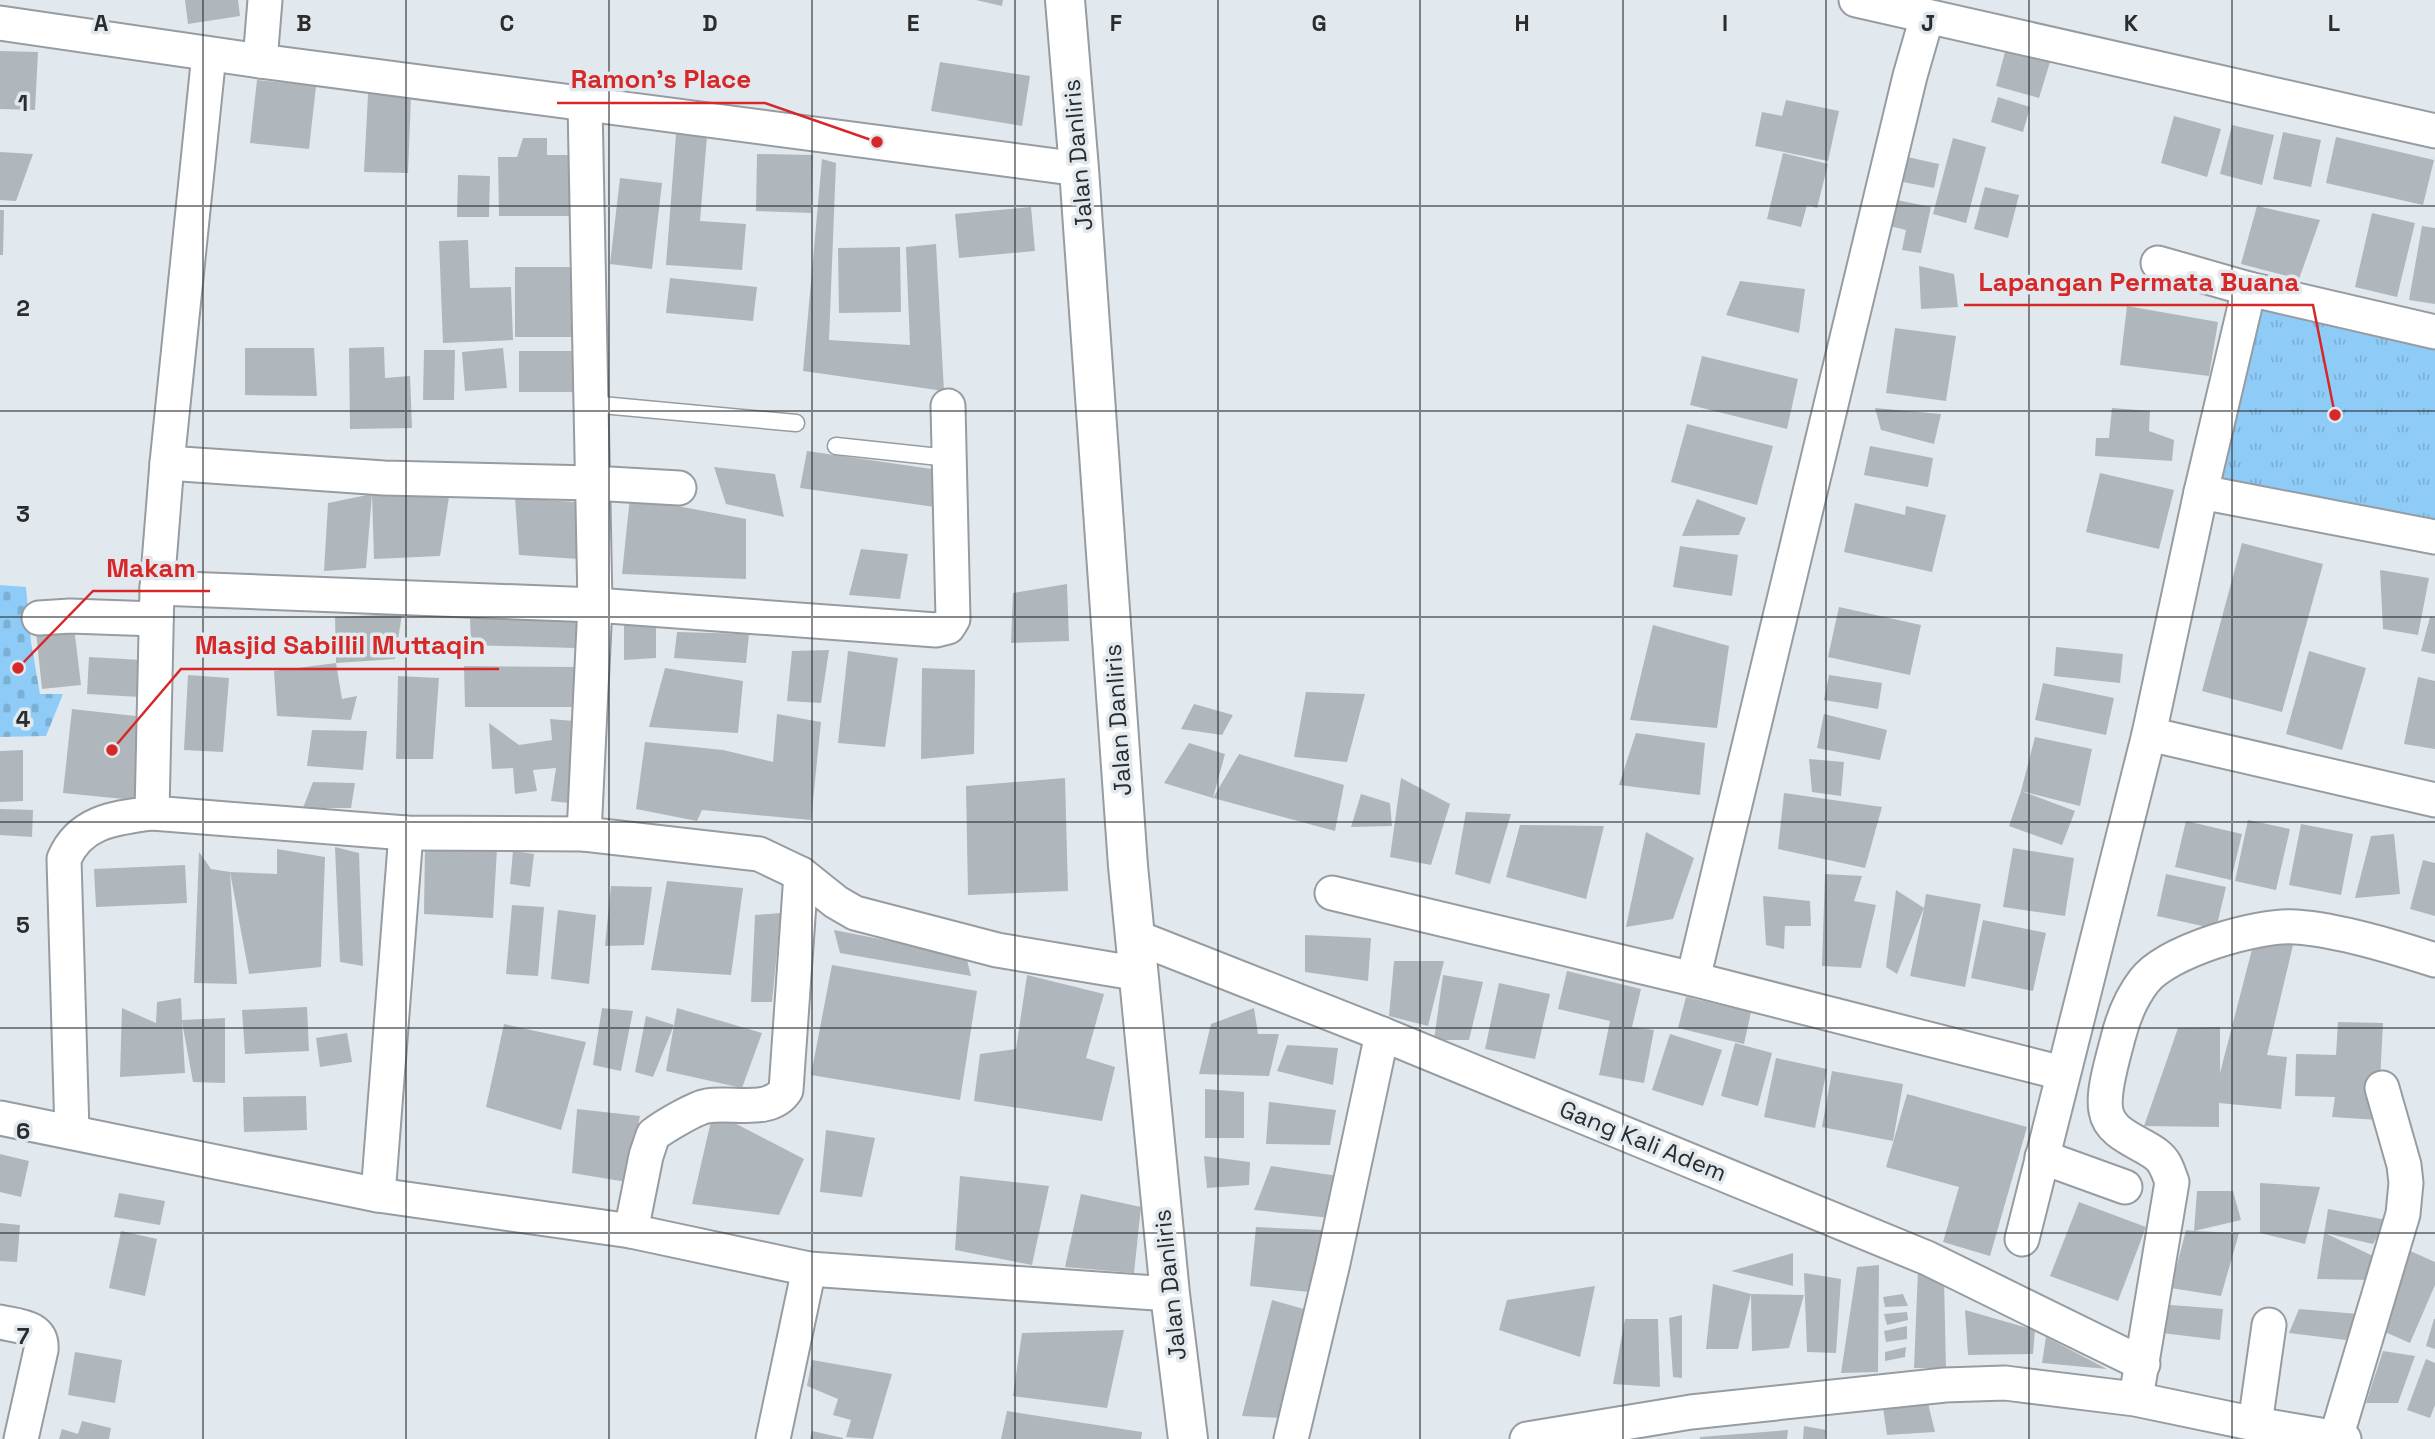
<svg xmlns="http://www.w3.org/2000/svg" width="2435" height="1439" font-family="'Space Grotesk',sans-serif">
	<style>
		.grass { fill: url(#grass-tufts) }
		.cemetery { fill: url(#cemetery-stones) }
		.building { fill: #b0b7bc }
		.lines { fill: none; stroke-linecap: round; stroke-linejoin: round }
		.lane-casing { stroke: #969ca1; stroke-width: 19 }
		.street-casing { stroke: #969ca1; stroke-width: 37 }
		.secondary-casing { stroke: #969ca1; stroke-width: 42 }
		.lane { stroke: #fff; stroke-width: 16 }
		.street { stroke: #fff; stroke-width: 33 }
		.secondary { stroke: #fff; stroke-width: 38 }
		.grid { fill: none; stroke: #2a2c2e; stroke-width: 2; stroke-opacity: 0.55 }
		.labels { text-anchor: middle; stroke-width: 7; stroke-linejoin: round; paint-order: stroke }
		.street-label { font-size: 24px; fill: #2a2c2e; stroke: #e2e9ee }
		.grid-label { font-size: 23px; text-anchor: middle; font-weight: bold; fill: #2a2c2e; stroke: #e2e9ee; stroke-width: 7; stroke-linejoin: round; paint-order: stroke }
		.leader { fill: none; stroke: #d62828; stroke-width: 2.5 }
		.callout-dot { fill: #d62828; stroke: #e2e9ee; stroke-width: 2.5 }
		.callout-label { font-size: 26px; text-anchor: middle; font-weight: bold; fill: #d62828; stroke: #e2e9ee; stroke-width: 7; stroke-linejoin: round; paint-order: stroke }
	</style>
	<defs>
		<pattern id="grass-tufts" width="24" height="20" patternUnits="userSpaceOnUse" patternTransform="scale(1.75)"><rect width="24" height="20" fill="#8eccf7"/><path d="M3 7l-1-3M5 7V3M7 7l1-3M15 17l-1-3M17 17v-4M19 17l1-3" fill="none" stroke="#7bafd4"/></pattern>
		<pattern id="cemetery-stones" width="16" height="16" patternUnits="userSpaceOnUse" patternTransform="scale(1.75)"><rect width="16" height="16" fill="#8eccf7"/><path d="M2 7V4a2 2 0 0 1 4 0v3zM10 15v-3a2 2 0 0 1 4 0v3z" fill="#7bafd4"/></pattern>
	</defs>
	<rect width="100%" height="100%" fill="#e2e9ee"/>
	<polygon class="grass" points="2259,302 2435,345 2435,523 2221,486"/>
	<polygon class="cemetery" points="0,585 26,587 31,642 40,694 63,694 46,736 0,737"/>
	<g class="building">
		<polygon points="185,0 238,0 240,16 188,24"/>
		<polygon points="976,0 1003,0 1002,6"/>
		<polygon points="2006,48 2050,62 2039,98 1996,86"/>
		<polygon points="0,51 38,52 35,110 0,109"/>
		<polygon points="940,62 1030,76 1022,126 931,111"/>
		<polygon points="257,80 316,86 309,149 250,143"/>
		<polygon points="368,94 411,96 408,173 364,172"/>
		<polygon points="1998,97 2030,107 2023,132 1991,122"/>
		<polygon points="1786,100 1839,111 1828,161 1755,146 1762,112 1782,116"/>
		<polygon points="2174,116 2221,129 2207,177 2161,163"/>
		<polygon points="2232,125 2274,135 2262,185 2220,174"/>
		<polygon points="2283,132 2321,140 2311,187 2273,179"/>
		<polygon points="676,134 707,136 700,221 746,224 742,270 666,265"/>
		<polygon points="2336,137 2434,160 2423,205 2326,183"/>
		<polygon points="523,138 547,138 547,155 577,155 578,216 499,216 498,157 517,157"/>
		<polygon points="1953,138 1986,147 1966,223 1933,214"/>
		<polygon points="0,152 33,154 16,201 0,200"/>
		<polygon points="1783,153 1828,164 1817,208 1807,205 1801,227 1767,219"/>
		<polygon points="757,154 813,155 811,213 756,211"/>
		<polygon points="1903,156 1939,164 1934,188 1898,181"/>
		<polygon points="822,159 836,163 829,340 910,345 906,247 936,244 944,391 803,371"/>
		<polygon points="458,175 490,176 489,217 457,217"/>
		<polygon points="620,178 662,183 652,269 610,264"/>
		<polygon points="1985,187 2019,195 2008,238 1974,229"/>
		<polygon points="1892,199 1931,207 1921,253 1902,250 1906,230 1886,225"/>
		<polygon points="2257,206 2320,220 2299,279 2241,264"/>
		<polygon points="1031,207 1035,251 959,258 955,214"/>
		<polygon points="0,210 4,210 3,255 0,255"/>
		<polygon points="2372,213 2415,223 2397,297 2355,287"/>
		<polygon points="2422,226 2435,228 2435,304 2409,300"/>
		<polygon points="468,240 470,288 511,287 513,340 443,343 439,241"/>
		<polygon points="900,247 901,312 839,313 838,248"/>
		<polygon points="1919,266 1954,274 1958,307 1921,309"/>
		<rect x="515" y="267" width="59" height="70"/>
		<polygon points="670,278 757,287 753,321 666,313"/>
		<polygon points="1740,281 1805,289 1799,333 1726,315"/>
		<polygon points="2127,306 2218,322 2209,376 2120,365"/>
		<polygon points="1895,328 1956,336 1946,401 1886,393"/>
		<polygon points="384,347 385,378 410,376 412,428 350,429 349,348"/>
		<polygon points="245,348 314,348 317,396 245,395"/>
		<polygon points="503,348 507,388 465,391 462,352"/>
		<polygon points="424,350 455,350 454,400 423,400"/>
		<polygon points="519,351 578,351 579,392 519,392"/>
		<polygon points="1702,356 1798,379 1787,429 1690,405"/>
		<polygon points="1875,408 1941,414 1934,444 1881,430"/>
		<polygon points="2112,408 2150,411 2149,431 2174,440 2172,461 2095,456 2096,438 2109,438"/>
		<polygon points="1687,424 1773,446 1757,505 1671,482"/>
		<polygon points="1870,446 1933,458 1928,487 1864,475"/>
		<polygon points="807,451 939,470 935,507 800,488"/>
		<polygon points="714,467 775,474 784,517 726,504"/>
		<polygon points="2100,473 2174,490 2159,549 2086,532"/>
		<polygon points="372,494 449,497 440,556 374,559"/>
		<polygon points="372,494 366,568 324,571 328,503"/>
		<polygon points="630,497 746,519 746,579 622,574"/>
		<polygon points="515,498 577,502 579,559 519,555"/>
		<polygon points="1697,499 1746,518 1739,535 1682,536"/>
		<polygon points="1855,503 1905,515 1906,506 1946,515 1932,572 1844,552"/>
		<polygon points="2242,543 2323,564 2282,712 2202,691"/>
		<polygon points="1680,546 1738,555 1732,596 1673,587"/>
		<polygon points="861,549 908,554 900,599 849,595"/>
		<polygon points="2380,570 2429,578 2418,635 2383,629"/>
		<polygon points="1067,584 1069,641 1011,643 1013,593"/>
		<polygon points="1839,607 1921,625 1910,675 1828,657"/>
		<polygon points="402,614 395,659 336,663 342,699 357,696 351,720 277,716 274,671 336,663 335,617"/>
		<polygon points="541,615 579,621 575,648 471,645 470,619"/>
		<polygon points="2430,617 2435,618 2435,654 2421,651"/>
		<polygon points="624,623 656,624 656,658 624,660"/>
		<polygon points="1653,625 1729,646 1717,728 1630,720"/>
		<polygon points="74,627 81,685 42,689 36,632"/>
		<polygon points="677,632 749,634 746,663 674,658"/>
		<polygon points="2056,647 2123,654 2120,683 2054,676"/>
		<polygon points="829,650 821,703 787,701 792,651"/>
		<polygon points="848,651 898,658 885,747 838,743"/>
		<polygon points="2309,651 2366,668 2342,750 2286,734"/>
		<polygon points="89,657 142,660 140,697 87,694"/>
		<polygon points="464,666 580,667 577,707 465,707"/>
		<polygon points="665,668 743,681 738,733 649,727"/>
		<polygon points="922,668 975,670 974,754 921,759"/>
		<polygon points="188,675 229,678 223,752 184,750"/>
		<polygon points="1829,675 1882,683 1878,709 1824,700"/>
		<polygon points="398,676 439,678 433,759 396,759"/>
		<polygon points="2418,677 2435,681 2435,749 2404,744"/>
		<polygon points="2043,683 2114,698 2106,735 2035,720"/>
		<polygon points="1306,692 1365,694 1347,762 1294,757"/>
		<polygon points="1194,704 1233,715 1222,735 1181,729"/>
		<polygon points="72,709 144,717 134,800 63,793"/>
		<polygon points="777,714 821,722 811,820 702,810 697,821 636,809 645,742 723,750 773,762"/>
		<polygon points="1824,714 1887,730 1880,760 1817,748"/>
		<polygon points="550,719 574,721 569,803 551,801 556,768 533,770 537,791 515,794 513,768 492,769 489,723 519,745 552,740"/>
		<polygon points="312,730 367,731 363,770 307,766"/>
		<polygon points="1636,733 1705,743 1700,795 1619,785"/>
		<polygon points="2035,737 2092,749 2080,806 2021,791 2075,811 2062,845 2009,826 2021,791"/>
		<polygon points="1189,743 1225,754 1213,798 1239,754 1344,785 1335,831 1213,798 1164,783"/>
		<polygon points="23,750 23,801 0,802 0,751"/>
		<polygon points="1809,759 1844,762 1841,796 1812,792"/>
		<polygon points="1065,778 1068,891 968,895 966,786"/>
		<polygon points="1401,778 1450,804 1431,865 1390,857"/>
		<polygon points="313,782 355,783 351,808 303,808"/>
		<polygon points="1784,793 1882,807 1865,868 1778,849"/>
		<polygon points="1361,794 1390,803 1392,826 1351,827"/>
		<polygon points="0,809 33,810 32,837 0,835"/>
		<polygon points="1466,812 1511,814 1490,884 1455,874"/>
		<polygon points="2248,820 2290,829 2276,890 2235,881"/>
		<polygon points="2186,821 2242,834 2231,880 2175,867"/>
		<polygon points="2301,824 2353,834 2341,895 2289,885"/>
		<polygon points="1520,825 1604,826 1586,899 1506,877"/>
		<polygon points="1646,832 1694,858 1673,919 1626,927"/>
		<polygon points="2394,834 2400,894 2355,898 2371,836"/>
		<polygon points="425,844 497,849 493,918 424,914"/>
		<polygon points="335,847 359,853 363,966 340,962"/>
		<polygon points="2013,848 2074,858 2065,916 2003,907"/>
		<polygon points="277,849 325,857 321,967 249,974 230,872 277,874"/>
		<polygon points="513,851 534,854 530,887 510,884"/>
		<polygon points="199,852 211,869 230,872 237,984 194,983"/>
		<polygon points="2423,860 2435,863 2435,916 2410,909"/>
		<polygon points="185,865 187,903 96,907 94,869"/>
		<polygon points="1825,874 1862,876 1854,901 1876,905 1861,968 1822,966"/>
		<polygon points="2166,874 2226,887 2216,929 2157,916"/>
		<polygon points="667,881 743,888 731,975 651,970"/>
		<polygon points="611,886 652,887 644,945 605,946"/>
		<polygon points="1896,890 1924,908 1926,894 1981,904 1965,987 1910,976 1924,908 1897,974 1886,967"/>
		<polygon points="1763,896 1810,901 1811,926 1785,926 1784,949 1766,945"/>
		<polygon points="512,905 544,907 538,976 506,974"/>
		<polygon points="558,910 596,915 589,984 551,979"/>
		<polygon points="781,913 772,1002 751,1002 755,915"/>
		<polygon points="1983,920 2046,933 2033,991 1971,978"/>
		<polygon points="834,930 966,956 971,976 840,953"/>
		<polygon points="2256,934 2294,941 2267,1055 2287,1057 2281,1109 2219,1103 2219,1127 2144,1126 2178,1028 2220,1027 2220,1073"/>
		<polygon points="1305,935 1371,938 1368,981 1305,972"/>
		<polygon points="1394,961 1444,961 1428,1026 1389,1016"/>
		<polygon points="832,965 977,991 960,1100 811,1075"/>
		<polygon points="1567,971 1641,989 1632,1027 1654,1030 1644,1083 1599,1075 1610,1021 1558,1009"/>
		<polygon points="1027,975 1104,994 1086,1058 1115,1067 1102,1121 974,1101 980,1054 1016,1049"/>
		<polygon points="1443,975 1483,982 1469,1040 1434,1040"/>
		<polygon points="1499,983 1550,994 1535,1059 1485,1049"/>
		<polygon points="1686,997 1751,1012 1744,1044 1678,1028"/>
		<polygon points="181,998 182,1020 225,1018 225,1083 193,1082 182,1022 185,1073 120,1077 122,1008 156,1023 157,1002"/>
		<polygon points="307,1007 309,1051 245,1054 242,1010"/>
		<polygon points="602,1008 633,1011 621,1071 593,1065"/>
		<polygon points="677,1008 762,1033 742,1088 666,1071"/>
		<polygon points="1254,1008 1258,1034 1279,1034 1269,1076 1199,1074 1211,1024"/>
		<polygon points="646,1016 674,1025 653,1077 635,1072"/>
		<polygon points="2338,1022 2383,1023 2378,1120 2332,1117 2335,1097 2295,1096 2296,1054 2336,1055"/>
		<polygon points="504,1024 586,1042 561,1130 486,1107"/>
		<polygon points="347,1033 352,1062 320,1067 316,1038"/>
		<polygon points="1670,1034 1722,1050 1703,1106 1652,1090"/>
		<polygon points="1735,1043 1772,1053 1758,1106 1721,1096"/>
		<polygon points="1287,1045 1338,1048 1333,1085 1277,1071"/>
		<polygon points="1776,1058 1827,1069 1815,1128 1764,1117"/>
		<polygon points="1832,1071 1903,1084 1893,1141 1822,1127"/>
		<polygon points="1205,1089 1244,1092 1244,1138 1205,1138"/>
		<polygon points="1907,1094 2027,1127 1990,1256 1943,1242 1959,1187 1886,1167"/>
		<polygon points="306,1096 307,1130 244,1132 243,1097"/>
		<polygon points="1269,1102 1336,1110 1330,1145 1266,1144"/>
		<polygon points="577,1109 640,1116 627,1182 572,1173"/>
		<polygon points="713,1112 804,1159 779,1215 692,1204"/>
		<polygon points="826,1130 875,1138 862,1197 820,1192"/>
		<polygon points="0,1154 29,1161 21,1197 0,1192"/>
		<polygon points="1204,1156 1250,1162 1249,1185 1207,1188"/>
		<polygon points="1271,1166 1338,1176 1331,1218 1254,1210"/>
		<polygon points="960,1176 1049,1186 1032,1265 955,1250"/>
		<polygon points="2260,1183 2320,1187 2305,1244 2260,1233"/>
		<polygon points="2197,1191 2233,1191 2241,1220 2194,1231 2239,1233 2221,1296 2171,1288 2186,1230 2194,1231"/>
		<polygon points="119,1193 165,1201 160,1225 114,1217"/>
		<polygon points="1081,1194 1141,1207 1134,1273 1065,1267"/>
		<polygon points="2079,1202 2146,1227 2118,1301 2050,1276"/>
		<polygon points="2328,1209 2387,1220 2373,1244 2325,1233 2373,1256 2368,1280 2317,1279"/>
		<polygon points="0,1223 20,1225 17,1262 0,1261"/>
		<polygon points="1256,1227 1322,1230 1309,1292 1250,1286"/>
		<polygon points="121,1231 157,1239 145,1296 109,1288"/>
		<polygon points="2408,1250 2435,1262 2435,1285 2410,1343 2385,1332"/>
		<polygon points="1793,1253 1793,1286 1731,1271"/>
		<polygon points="1879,1265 1878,1372 1841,1373 1857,1267"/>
		<polygon points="1918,1270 1944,1280 1946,1368 1914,1368"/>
		<polygon points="1804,1273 1841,1279 1836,1353 1807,1352"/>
		<polygon points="1713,1284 1751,1294 1738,1349 1706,1349"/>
		<polygon points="1595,1286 1580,1357 1499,1330 1507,1300"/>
		<polygon points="1751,1294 1804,1295 1789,1348 1752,1351"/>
		<polygon points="1903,1294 1908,1306 1885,1307 1883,1297"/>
		<polygon points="1272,1300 1304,1309 1282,1418 1242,1416"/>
		<polygon points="2158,1304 2223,1309 2220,1340 2162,1333"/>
		<polygon points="2299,1309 2358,1314 2346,1340 2289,1333"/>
		<polygon points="1965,1310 2035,1330 2033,1354 1968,1355"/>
		<polygon points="1907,1312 1908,1320 1887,1325 1884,1314"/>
		<polygon points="1682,1315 1682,1378 1673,1377 1669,1318"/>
		<polygon points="1625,1319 1658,1319 1660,1387 1613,1384"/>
		<polygon points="2434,1319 2435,1319 2435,1349 2426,1346"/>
		<polygon points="1907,1326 1907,1339 1886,1342 1884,1331"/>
		<polygon points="1124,1330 1107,1408 1013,1396 1022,1333"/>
		<polygon points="2046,1337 2107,1369 2042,1363"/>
		<polygon points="1906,1347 1905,1357 1885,1361 1885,1352"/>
		<polygon points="2383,1351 2415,1356 2398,1403 2366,1403"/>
		<polygon points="75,1352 122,1360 115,1403 68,1395"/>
		<polygon points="2426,1359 2435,1363 2435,1405 2430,1418 2407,1410"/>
		<polygon points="812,1360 892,1374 873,1439 846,1437 851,1420 833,1415 838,1399 807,1386"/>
		<polygon points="1927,1399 1935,1432 1887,1435 1882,1401"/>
		<polygon points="1007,1411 1142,1432 1141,1439 1001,1439"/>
		<polygon points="82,1421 111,1428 109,1439 59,1439 62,1429 78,1434"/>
		<polygon points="1804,1426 1826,1430 1825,1439 1803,1439"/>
		<polygon points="1788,1430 1787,1439 1700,1439 1700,1437"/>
		<polygon points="812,1431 843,1438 843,1439 810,1439"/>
	</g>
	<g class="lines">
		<defs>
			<g id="lane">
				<polyline points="591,404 796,423"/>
				<polyline points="836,446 949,458"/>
			</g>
			<g id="street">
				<polyline points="1856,0 2435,131"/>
				<polyline points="1927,17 1910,76 1693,979 2062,1073"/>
				<polyline points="0,23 260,61 1079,169"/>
				<polyline points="209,54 167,463 157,588 152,813 406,833 584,834 759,854 801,874 836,902 855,913 997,950 1140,974"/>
				<polyline points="260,61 265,0"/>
				<polyline points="2158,263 2249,289 2435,332"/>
				<polyline points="167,463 384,478 592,483 679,488"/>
				<polyline points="2201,492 2435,537"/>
				<polyline points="157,588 595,605 936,630 948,627 953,619 948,406"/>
				<polyline points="39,618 70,616 156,619"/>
				<polyline points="2149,734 2435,800"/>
				<polyline points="584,834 595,605 585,104"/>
				<polyline points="1332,893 1693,979"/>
				<polyline points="1136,937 1382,1034 1927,1258 2143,1364"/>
				<polyline points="0,1118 378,1195 631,1231 809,1269 1170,1294"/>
				<path d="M72,1132l-8,-273c16,-38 52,-41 88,-46"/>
				<polyline points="2042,1157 2125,1187"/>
				<polyline points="378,1195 406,833"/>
				<path d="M631,1231l15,-75 7,-21c10,-8 42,-27 54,-29 24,-5 63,9 79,-16l15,-216"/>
				<polyline points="2022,1239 2149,734 2201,492 2249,289"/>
				<path d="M0,1322c18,4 43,4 41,28l-20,89"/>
				<path d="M2138,1386l34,-204c-4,-10 -6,-20 -15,-27 -16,-13 -47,-20 -51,-44 -4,-19 7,-53 12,-73 5,-20 13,-40 26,-57 23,-30 114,-57 152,-54 43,3 98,20 139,33"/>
				<polyline points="2255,1424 2269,1325"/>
				<polyline points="2336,1438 2403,1214 2406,1183 2404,1165 2382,1088"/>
				<polyline points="773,1439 809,1269"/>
				<polyline points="1291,1439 1333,1263 1382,1034"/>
				<polyline points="1527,1439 1691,1412 1945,1385 2005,1383 2135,1399 2255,1424 2344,1439"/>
			</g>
			<polyline id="secondary" points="1065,0 1079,169 1128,866 1170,1294 1188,1439"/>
		</defs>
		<use href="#lane" class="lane-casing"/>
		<use href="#street" class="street-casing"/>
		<use href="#secondary" class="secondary-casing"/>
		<use href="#lane" class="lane"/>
		<use href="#street" class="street"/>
		<use href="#secondary" class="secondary"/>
	</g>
	<path class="grid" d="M203,0v1439M406,0v1439M609,0v1439M812,0v1439M1015,0v1439M1218,0v1439M1420,0v1439M1623,0v1439M1826,0v1439M2029,0v1439M2232,0v1439M0,206h2435M0,411h2435M0,617h2435M0,822h2435M0,1028h2435M0,1233h2435"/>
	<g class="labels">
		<g class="street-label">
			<text transform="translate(1078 155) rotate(-95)" y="8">Jalan Danliris</text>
			<text transform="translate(1118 720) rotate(-94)" y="8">Jalan Danliris</text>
			<text transform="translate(1643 1141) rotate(22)" y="8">Gang Kali Adem</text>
			<text transform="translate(1170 1285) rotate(-96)" y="8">Jalan Danliris</text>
		</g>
	</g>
	<g class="grid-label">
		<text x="101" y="31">A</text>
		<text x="304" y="31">B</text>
		<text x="507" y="31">C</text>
		<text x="710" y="31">D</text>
		<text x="913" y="31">E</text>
		<text x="1116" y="31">F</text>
		<text x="1319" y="31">G</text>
		<text x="1522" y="31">H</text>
		<text x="1725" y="31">I</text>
		<text x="1928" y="31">J</text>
		<text x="2131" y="31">K</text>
		<text x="2334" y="31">L</text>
		<text x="23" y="111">1</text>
		<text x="23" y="316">2</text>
		<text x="23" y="522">3</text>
		<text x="23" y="727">4</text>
		<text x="23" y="933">5</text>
		<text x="23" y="1139">6</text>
		<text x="23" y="1344">7</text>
	</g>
	<path class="leader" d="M877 142L765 103H557M2335 415L2313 305H1964M18 668L93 591H210M112 750L181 669H499"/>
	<g class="callout-dot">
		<circle cx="877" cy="142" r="7"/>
		<circle cx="2335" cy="415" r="7"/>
		<circle cx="18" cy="668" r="7"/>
		<circle cx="112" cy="750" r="7"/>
	</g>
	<g class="callout-label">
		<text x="661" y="88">Ramon's Place</text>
		<text x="2139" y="291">Lapangan Permata Buana</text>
		<text x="151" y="577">Makam</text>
		<text x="340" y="654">Masjid Sabillil Muttaqin</text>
	</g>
</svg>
